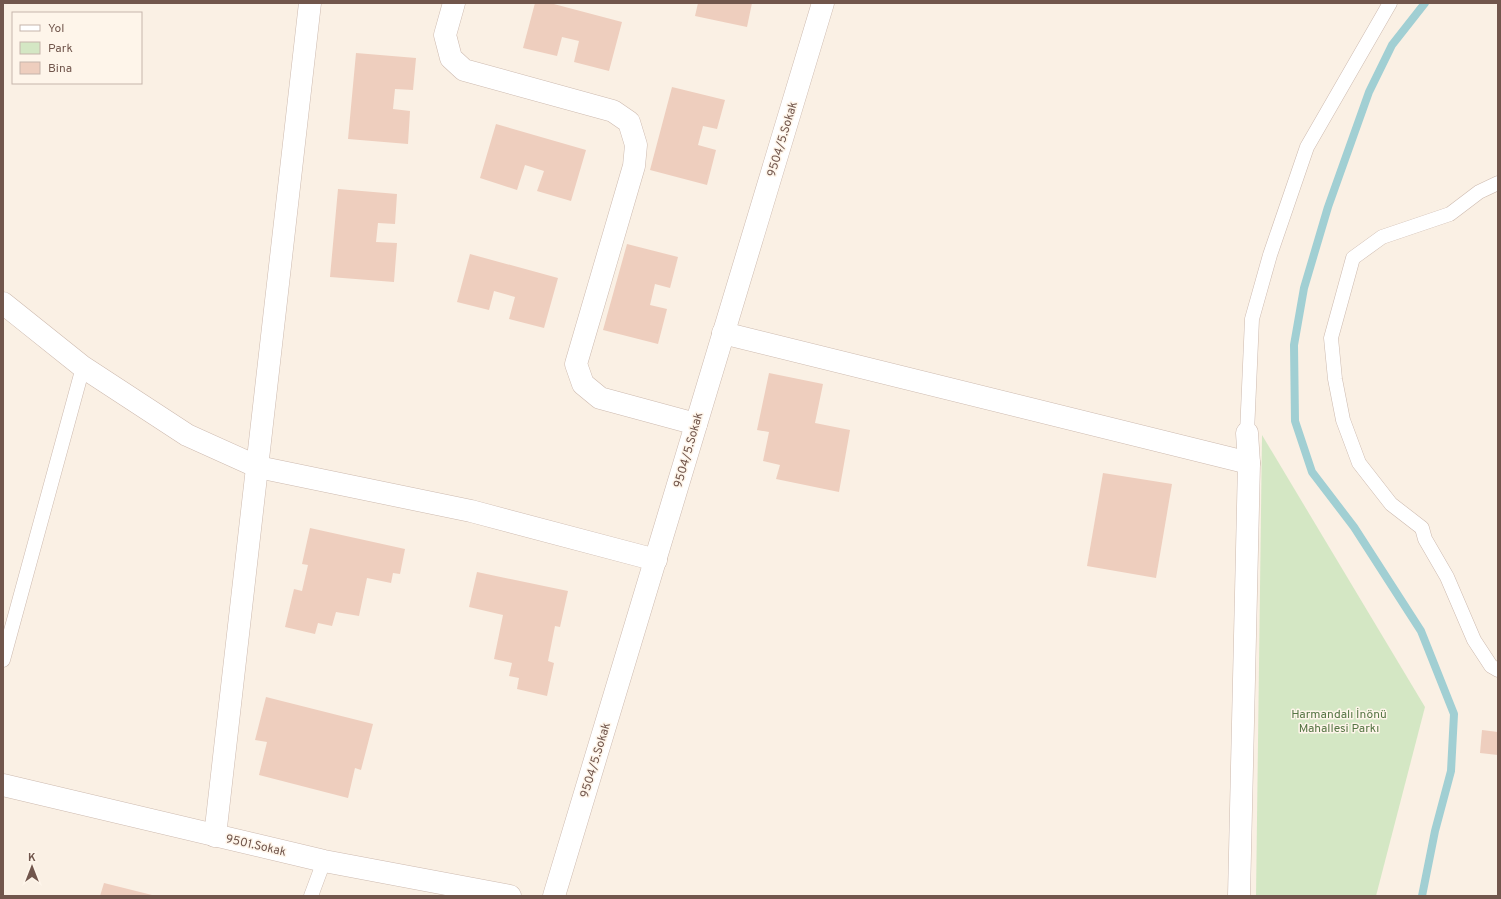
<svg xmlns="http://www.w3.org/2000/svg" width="1501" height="899" font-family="Overpass,sans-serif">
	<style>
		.green { fill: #d4e7c4 }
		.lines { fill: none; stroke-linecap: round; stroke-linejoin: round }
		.stream { stroke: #a1cfd3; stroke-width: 8 }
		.building { fill: #eecebe }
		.lane-casing { stroke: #cdbaaf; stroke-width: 15 }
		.street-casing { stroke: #cdbaaf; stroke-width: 23 }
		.lane { stroke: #fff; stroke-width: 14 }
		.street { stroke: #fff; stroke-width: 22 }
		.labels { text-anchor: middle; stroke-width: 3; stroke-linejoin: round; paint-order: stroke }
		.street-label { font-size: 12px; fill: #71564c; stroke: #fef5ea }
		.park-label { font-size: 12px; fill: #567645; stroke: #fef5ea }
	</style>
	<rect width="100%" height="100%" fill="#faf0e4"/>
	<polygon class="green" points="1262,435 1425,707 1376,896 1256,896"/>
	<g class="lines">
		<polyline class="stream" points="1422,896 1435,831 1451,771 1454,714 1421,631 1354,527 1312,472 1295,421 1294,345 1304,288 1328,207 1369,92 1392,45 1425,3"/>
	</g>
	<g class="building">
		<polygon points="535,3 550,3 622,22 609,71 574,62 579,41 562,37 557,56 523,48"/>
		<polygon points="698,3 752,3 747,27 695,16"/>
		<polygon points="356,53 416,58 413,90 395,89 393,109 410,111 408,144 348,139"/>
		<polygon points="672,87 725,100 717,129 703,126 698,145 716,150 707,185 650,170"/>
		<polygon points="496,124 586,150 571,201 537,191 544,171 525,165 517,190 480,178"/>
		<polygon points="338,189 397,194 395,224 378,223 376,242 397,243 394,282 330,277"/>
		<polygon points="627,244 678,257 670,288 655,284 650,305 667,309 658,344 603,330"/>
		<polygon points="470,254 558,278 544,328 509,319 515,297 494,291 489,310 457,302"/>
		<polygon points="769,373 823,384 815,423 850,430 839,492 776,479 780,465 763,461 769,432 757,430"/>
		<polygon points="1103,473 1172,484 1156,578 1087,566"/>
		<polygon points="310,528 405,549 400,574 393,573 391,583 367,578 359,616 336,612 332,626 318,623 315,634 285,627 294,589 302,591 308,565 302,564"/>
		<polygon points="477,572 568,591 560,627 555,626 548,661 554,663 547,696 517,689 519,678 509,676 512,663 494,659 503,615 469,607"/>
		<polygon points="266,697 373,724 361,770 355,768 348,798 259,775 267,742 255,740"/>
		<polygon points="1482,730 1498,732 1498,755 1480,753"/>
		<polygon points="104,883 152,895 152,896 100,896"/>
	</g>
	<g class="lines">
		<defs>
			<g id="lane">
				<polyline points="1498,183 1479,192 1450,214 1382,237 1353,258 1331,338 1335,379 1343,420 1359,463 1391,504 1422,528 1425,539 1447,577 1474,640 1491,666 1498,670"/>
				<polyline points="1247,433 1252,319 1270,255 1307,147 1390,3"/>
				<polyline points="3,660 83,367"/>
				<polyline points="311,896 324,861"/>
			</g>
			<g id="street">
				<polyline points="454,3 445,35 451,58 464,70 613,111 629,122 636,145 634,166 576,364 583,384 600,398 696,424"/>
				<polyline points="3,303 83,367 187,435 258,467 471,511 656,560"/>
				<polyline points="723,333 1249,463"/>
				<polyline points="3,785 324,861 510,896"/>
				<polyline points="215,836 310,3"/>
				<polyline points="554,896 823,3"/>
				<polyline points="1239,896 1249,463 1247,433"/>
			</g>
		</defs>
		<use href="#lane" class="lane-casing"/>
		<use href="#street" class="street-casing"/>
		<use href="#lane" class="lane"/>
		<use href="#street" class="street"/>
	</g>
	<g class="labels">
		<g class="street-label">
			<text transform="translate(782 139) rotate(-73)" y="4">9504/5.Sokak</text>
			<text transform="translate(688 450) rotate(-74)" y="4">9504/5.Sokak</text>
			<text transform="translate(595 760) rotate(-73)" y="4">9504/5.Sokak</text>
			<text transform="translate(256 845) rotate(13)" y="4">9501.Sokak</text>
		</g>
		<g class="park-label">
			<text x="1339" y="718">Harmandalı İnönü<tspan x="1339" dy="14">Mahallesi Parkı</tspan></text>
		</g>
	</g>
	<rect width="1501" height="899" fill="none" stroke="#71564c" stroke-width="8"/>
	<rect x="12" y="12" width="130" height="72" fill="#fef5ea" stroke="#c6b5ab"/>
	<rect x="20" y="25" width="20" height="6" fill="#ffffff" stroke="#c6b5ab"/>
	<text x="48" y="32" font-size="12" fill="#71564c">Yol</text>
	<rect x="20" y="42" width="20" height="12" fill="#d4e7c4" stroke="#c6b5ab"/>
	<text x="48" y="52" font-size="12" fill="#71564c">Park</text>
	<rect x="20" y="62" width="20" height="12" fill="#eecebe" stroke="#c6b5ab"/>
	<text x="48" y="72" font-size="12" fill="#71564c">Bina</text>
	<g transform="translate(32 867)" stroke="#fef5ea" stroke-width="3" paint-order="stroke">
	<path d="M0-3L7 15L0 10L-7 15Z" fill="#71564c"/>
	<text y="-6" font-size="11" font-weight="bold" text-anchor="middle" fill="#71564c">K</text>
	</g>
</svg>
